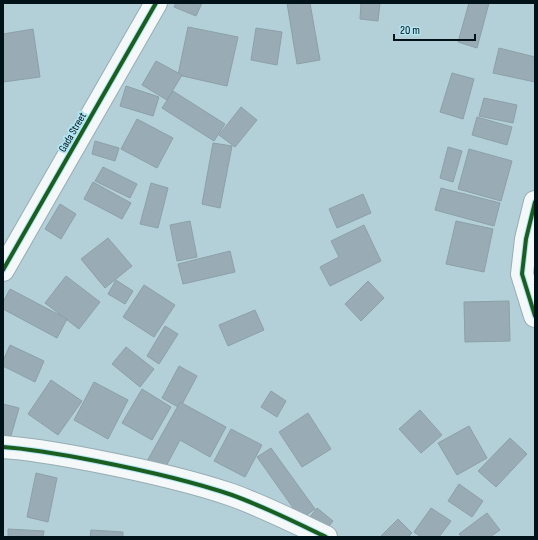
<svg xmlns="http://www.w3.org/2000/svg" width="538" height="540" font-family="'Sofia Sans Condensed',sans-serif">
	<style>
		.building { fill: #99acb5; stroke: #8ca0a9 }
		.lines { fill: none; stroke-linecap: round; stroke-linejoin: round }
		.minor-casing { stroke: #96adb3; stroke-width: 24 }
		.minor { stroke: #f4f8f9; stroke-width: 22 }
		.cycleway-casing { stroke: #b1e5f3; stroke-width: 6 }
		.cycleway { stroke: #1b5e20; stroke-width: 4 }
		.labels { text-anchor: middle; stroke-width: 4; stroke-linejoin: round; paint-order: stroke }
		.street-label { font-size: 11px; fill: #011318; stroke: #b1e5f3 }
	</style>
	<rect width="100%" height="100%" fill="#b3cfd7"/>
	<g class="building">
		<polygon points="176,3 202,3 196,16 174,7"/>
		<polygon points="287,3 310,3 320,60 297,64"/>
		<polygon points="361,3 380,3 378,21 360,19"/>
		<polygon points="469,3 489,3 477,48 458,42"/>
		<polygon points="188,27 238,37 227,86 178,75"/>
		<polygon points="256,28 282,32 277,65 251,60"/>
		<polygon points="33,29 40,77 3,82 3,34"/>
		<polygon points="499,48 535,57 535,82 493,73"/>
		<polygon points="156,61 182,75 167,100 142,85"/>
		<polygon points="452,73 474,79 463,119 440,112"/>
		<polygon points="126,86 159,97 153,116 120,106"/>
		<polygon points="173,91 225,124 214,141 162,108"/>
		<polygon points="484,98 517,105 513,123 479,116"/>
		<polygon points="241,107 257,120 235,147 219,135"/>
		<polygon points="477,117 512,127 507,145 472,135"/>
		<polygon points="137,119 173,138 157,168 121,149"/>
		<polygon points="95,141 119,148 115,161 92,154"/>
		<polygon points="213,143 232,146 220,208 202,204"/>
		<polygon points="448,147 462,151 453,182 440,178"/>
		<polygon points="469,149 512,161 501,201 458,189"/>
		<polygon points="103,167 137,184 130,198 95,181"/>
		<polygon points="93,182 131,203 122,219 84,199"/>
		<polygon points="151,183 168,188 158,228 140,224"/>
		<polygon points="441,188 500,203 494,226 435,210"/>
		<polygon points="363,194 371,213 337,228 329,209"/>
		<polygon points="60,204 76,214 61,239 45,229"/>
		<polygon points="190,221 197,257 177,261 170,225"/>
		<polygon points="456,221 493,229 484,272 446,264"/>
		<polygon points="364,225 381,261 330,286 320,267 339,257 331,241"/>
		<polygon points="108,238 132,266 105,288 81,259"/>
		<polygon points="230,251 235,272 183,284 178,264"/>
		<polygon points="66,276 100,302 79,329 45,303"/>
		<polygon points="116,280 133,291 125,304 108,294"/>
		<polygon points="368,281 384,298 361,321 345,304"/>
		<polygon points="144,285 175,305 154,337 123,317"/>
		<polygon points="10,289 67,319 57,338 3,309 3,302"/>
		<polygon points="509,301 510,341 465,342 464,302"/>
		<polygon points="255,310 264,330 228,346 219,325"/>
		<polygon points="165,326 178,334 159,364 147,356"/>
		<polygon points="10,345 44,361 35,382 3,366 3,361"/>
		<polygon points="126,347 154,369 140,387 112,364"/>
		<polygon points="179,366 197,376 180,408 162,398"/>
		<polygon points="51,380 82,401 58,435 28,414"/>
		<polygon points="94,382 128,400 108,439 74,420"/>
		<polygon points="142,389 171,407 152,440 122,423"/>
		<polygon points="271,391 286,401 277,417 261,407"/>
		<polygon points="180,402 226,427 210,457 180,440 163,472 146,463"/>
		<polygon points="3,404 19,408 8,446 3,445"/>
		<polygon points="420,410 442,435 421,453 399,429"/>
		<polygon points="308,413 331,449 302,467 279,432"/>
		<polygon points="469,426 487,458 457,475 438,443"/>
		<polygon points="231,429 262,445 245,477 214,461"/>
		<polygon points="510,438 527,454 496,487 478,471"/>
		<polygon points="271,448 315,509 301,519 257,457"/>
		<polygon points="36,473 57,478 48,522 27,517"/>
		<polygon points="459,484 483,501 472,517 448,501"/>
		<polygon points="317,508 333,521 322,535 306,522"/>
		<polygon points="431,508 451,521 439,537 421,537 414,532"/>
		<polygon points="487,513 500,530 490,537 462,537 459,534"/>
		<polygon points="398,519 412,533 408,537 380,537"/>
		<polygon points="8,529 44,531 43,537 8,537"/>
		<polygon points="91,530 123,532 123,537 90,537"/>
	</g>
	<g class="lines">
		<defs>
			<g id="minor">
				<polyline points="535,202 526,239 522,274 535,316"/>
				<polyline points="3,270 156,3"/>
				<path d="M3,447c31,2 62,8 93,14 46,9 92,19 136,34 33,12 63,27 94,42"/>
			</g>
		</defs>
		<use href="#minor" class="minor-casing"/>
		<use href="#minor" class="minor"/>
		<defs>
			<g id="cycleway">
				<polyline points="535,202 526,239 522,274 535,316"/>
				<polyline points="3,270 156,3"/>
				<path d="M3,447c31,2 62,8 93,14 46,9 92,19 136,34 33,12 63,27 94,42"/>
			</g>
		</defs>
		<use href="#cycleway" class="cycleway-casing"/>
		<use href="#cycleway" class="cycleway"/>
	</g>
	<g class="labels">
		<g class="street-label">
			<text transform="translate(72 132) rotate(-60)" y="4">Gada Street</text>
		</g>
	</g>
	<rect width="538" height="540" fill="none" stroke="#011318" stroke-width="8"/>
	<path d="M394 34v6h81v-6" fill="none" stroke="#011318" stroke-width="2"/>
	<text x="400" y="34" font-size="12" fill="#011318" stroke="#b1e5f3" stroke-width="3" paint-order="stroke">20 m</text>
</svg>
